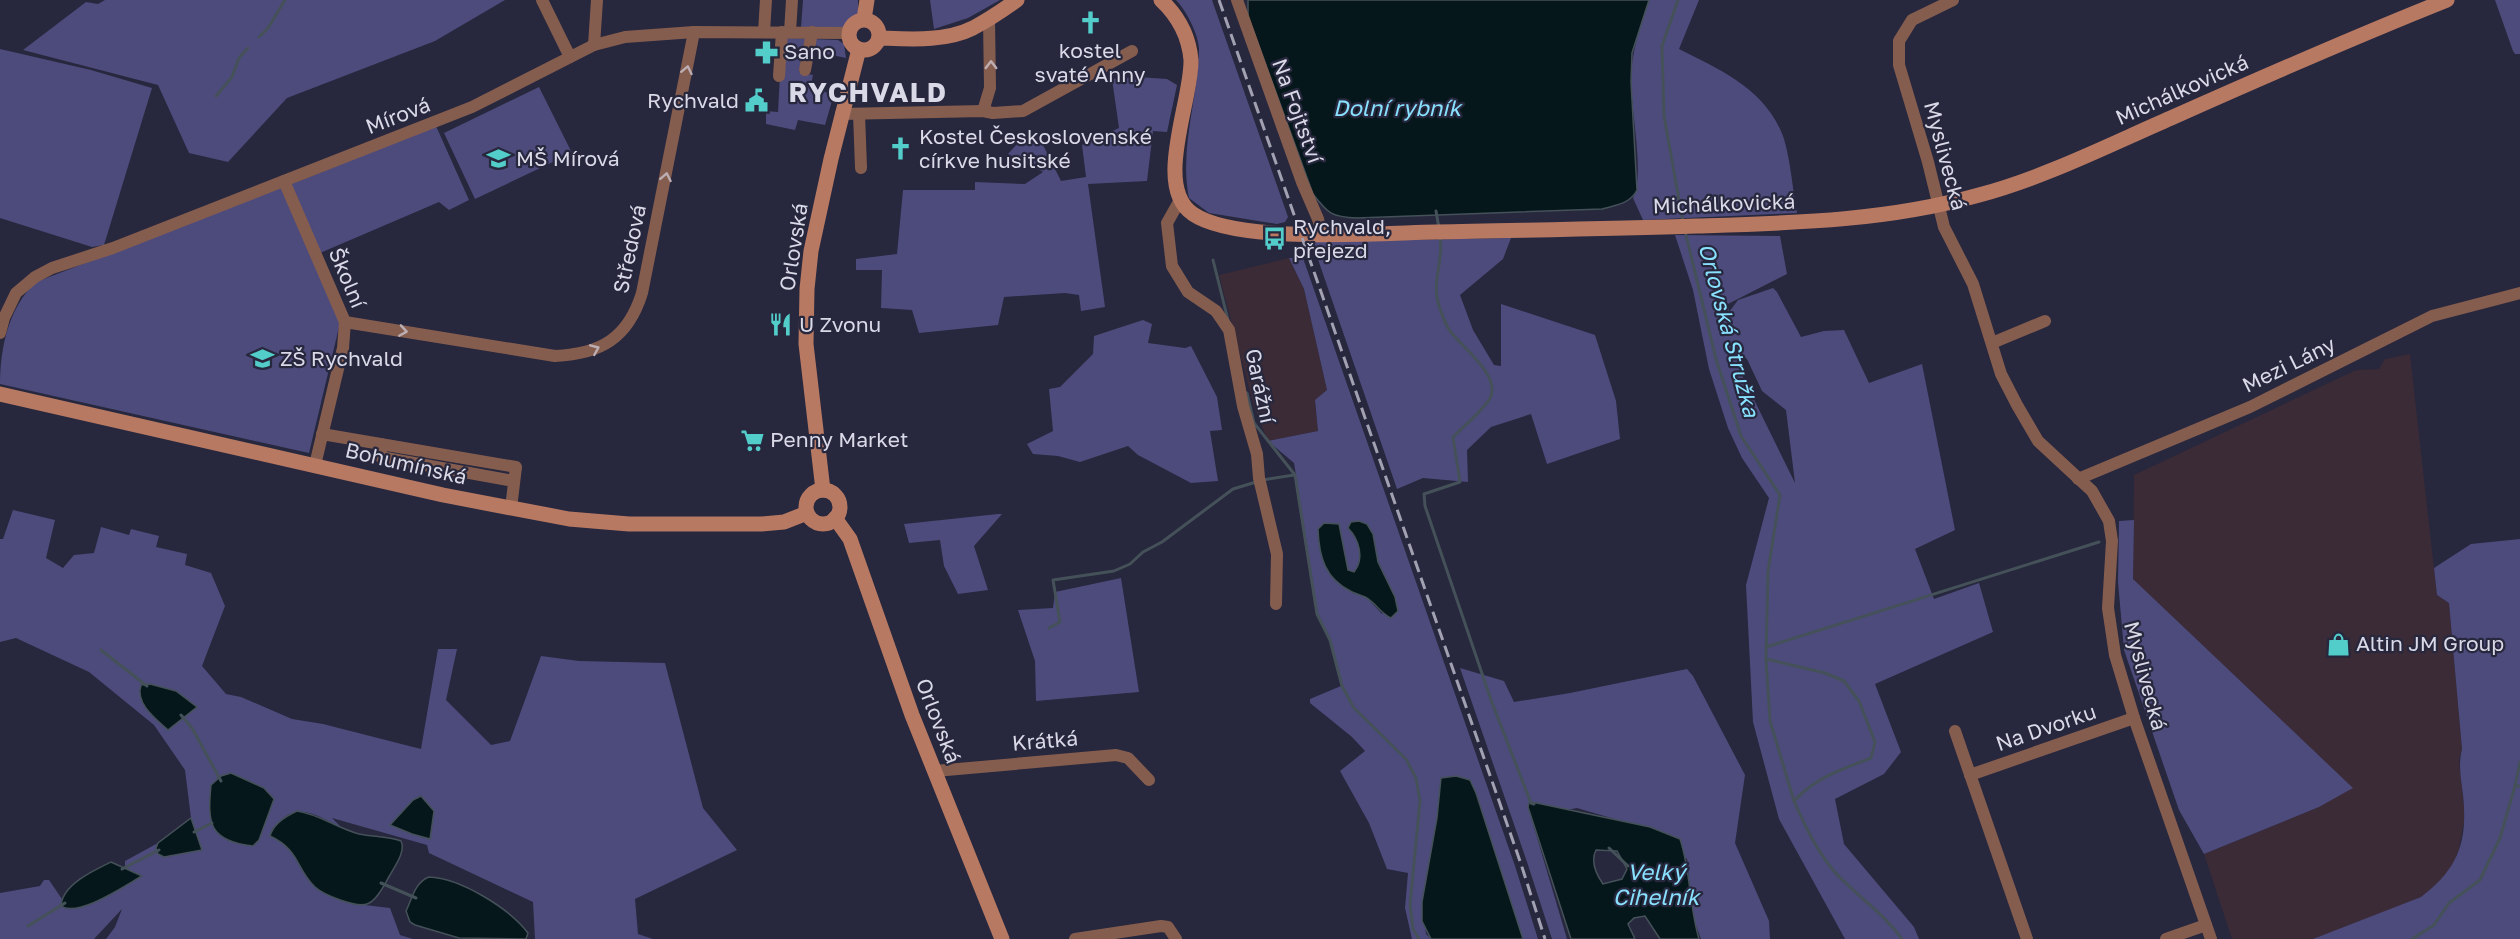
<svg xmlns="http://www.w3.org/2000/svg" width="2520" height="939" font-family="'Golos Text',sans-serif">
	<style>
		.industrial { fill: #3a2b37 }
		.green { fill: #4d4b7c; fill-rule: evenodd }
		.water { fill: #06171c; stroke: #455159; stroke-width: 1.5; fill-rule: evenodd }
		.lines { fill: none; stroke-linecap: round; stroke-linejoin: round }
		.stream { stroke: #455159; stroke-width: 3 }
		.street { stroke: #855d4f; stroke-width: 12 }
		.secondary { stroke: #b87963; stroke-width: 15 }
		.rail { stroke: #a1a1b2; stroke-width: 3; stroke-dasharray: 12 6; stroke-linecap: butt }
		.oneway { stroke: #bcaeb2 }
		.labels { text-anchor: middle; stroke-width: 4.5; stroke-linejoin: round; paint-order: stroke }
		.poi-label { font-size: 21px; fill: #d9d9e8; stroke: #27273d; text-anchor: start }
		.street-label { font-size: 21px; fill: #d9d9e8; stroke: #27273d }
		.water-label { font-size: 22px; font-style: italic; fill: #88e1fe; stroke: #27273d }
		.district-label { font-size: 27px; font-weight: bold; letter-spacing: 1.5px; fill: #d9d9e8; stroke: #27273d }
	</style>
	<rect width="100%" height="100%" fill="#27273d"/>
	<g class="industrial">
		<polygon points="1289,258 1304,289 1327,390 1315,401 1318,431 1268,441 1254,407 1219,275"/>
		<polygon points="2410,354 2437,595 2449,603 2462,749 2459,760 2465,816 2459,849 2454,863 2436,886 2421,897 2393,909 2313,939 2232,939 2204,854 2319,807 2133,579 2134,475 2356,370 2379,369 2385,359"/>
	</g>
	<g class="green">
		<polygon points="105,0 505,0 435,41 287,98 228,162 189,153 158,85 23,50 86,2 98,4"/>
		<polygon points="803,0 858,0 858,14 848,21 844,29 801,28"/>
		<polygon points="930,0 1000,0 968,18 934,29"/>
		<path d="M1176,0h36l76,217 -3,5 -8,2 -68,-11 -20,-15c-10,-49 9,-99 10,-148 0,-15 -13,-40 -23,-50z"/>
		<path d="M1649,0h50l-20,49c42,21 86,40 104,87 7,20 10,55 14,77l-154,7 -10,-22c12,-23 -2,-88 -2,-116 0,-29 9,-55 18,-82z"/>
		<polygon points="2495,0 2520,0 2520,54 2515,54 2513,51"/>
		<polygon points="782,38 838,40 844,44 846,58 817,52 818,46 804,44 799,72 813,75 810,89 834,94 825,125 798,120 795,130 766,124 766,111 778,112"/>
		<polygon points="0,49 91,70 152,88 104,245 92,247 0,218"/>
		<polygon points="1138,77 1167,79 1177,85 1167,132 1153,131 1147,181 1088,184 1105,307 1081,311 1079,295 1065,293 1004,297 998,325 919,333 912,310 881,308 882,270 856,270 856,259 897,254 903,190 975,190 975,182 1025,184 1043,172 1008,154 1017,144 1039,137 1061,181 1086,177 1082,145 1119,128 1112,79"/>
		<polygon points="539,87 572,153 475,199 444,133"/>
		<polygon points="436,126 469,200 449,210 439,202 320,253 289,185"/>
		<path d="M281,188l59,135 -31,130 -309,-69c0,-37 9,-77 36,-102z"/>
		<path d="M1675,235l105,1 7,38 -59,30 1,8 9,-12 35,-12 4,4 24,45 23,-6 20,-1 25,53 53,-19 33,166 -40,19 19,50 45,-16 14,49 -118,52 26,68 -17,22 -49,25 9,45 70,83 5,12h-74l-66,-120 -26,-97 -7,-137 23,-87 -27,-40 -14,-30 -19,-59 -16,-79zM1737,351l10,8 15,32 24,19 9,73 -55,-112z"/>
		<polygon points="1511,238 1503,259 1460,295 1473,330 1494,365 1501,366 1501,304 1595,335 1616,401 1620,439 1547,464 1531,414 1491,427 1467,450 1468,482 1423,478 1397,489 1312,242"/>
		<path d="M1289,258h14l212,608 23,73h-15l-47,-146 -20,-17 -15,2 -4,40 -15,84 4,32 5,5h-19l-7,-31 3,-35 -21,-4 -18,-46 -29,-52 25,-20 -13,-14 -42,-34v-4l31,-13 -11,-44 -12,-28 -24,-151 -26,-22 50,-10 -3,-31 12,-10 -23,-101zM1333,522l15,49 6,2c8,-11 7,-28 0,-39l21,11 3,16 17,36 -13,17 -16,-17 -13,-4z"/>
		<polygon points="1143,320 1152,324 1148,343 1185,348 1191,346 1217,397 1222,430 1210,431 1218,481 1191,483 1138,455 1128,446 1080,462 1058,456 1033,454 1027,444 1053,431 1049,389 1060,387 1093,354 1094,336"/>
		<path d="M13,510l42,10 -9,38 17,10 11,-13 20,-2 7,-26 28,8 2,-6 28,7 -3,11 31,7 -2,11 26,8 14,33 -23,60 24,28 15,3 51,22 31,5 98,25 17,-100h19l-11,51 45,45 19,-4 31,-85 38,5 86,2 38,145 34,42 -102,49 3,35 15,5h-118l-2,-37 -104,-49 -2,-8 -95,-27 9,9c-16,-7 -37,-23 -55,-11 -5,3 -9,9 -14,13l14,14 31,46 17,9 22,6 34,4 10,27 13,4h-307l9,-12 7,-18 -28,30h-94v-46l40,-7 4,-6h5l13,19 -1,7 80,-30 -16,-8v-7l33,-18 33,-25 -6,-48 -31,-45 -65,-53 -73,-34 -16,4v-103h3z"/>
		<polygon points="998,514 1002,514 974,546 988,590 958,594 944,566 940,540 909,543 904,524"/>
		<polygon points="2134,520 2133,579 2353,788 2319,807 2204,854 2179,810 2124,650 2118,582 2119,521"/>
		<path d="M2520,539v400h-207l108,-42c37,-28 47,-55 42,-102 -2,-16 -5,-31 -1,-46l-13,-146 -12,-8 -3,-27 37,-24z"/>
		<polygon points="1121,578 1139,692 1036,701 1035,661 1018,610 1053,608 1055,592"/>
		<polygon points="1460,668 1504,681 1514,702 1570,693 1687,669 1693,676 1745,775 1735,843 1769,921 1770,939 1701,939 1693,917 1687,859 1650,827 1618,820 1577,808 1567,810 1528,807 1567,939 1552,939 1527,862"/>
	</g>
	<g class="water">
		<path d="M1248,0h401l-17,53 -1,29 6,108c-7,14 -21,15 -35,19l-245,9c-25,-1 -29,-4 -44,-24l-65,-178z"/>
		<path d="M1359,521l8,3 6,10 5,28 17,35 3,14 -7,7c-11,-5 -16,-16 -26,-21 -4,-2 -9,-3 -13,-5 -27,-13 -33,-35 -34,-63l6,-6 15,1 9,46 6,2c11,-13 5,-33 -6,-44l3,-6z"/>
		<path d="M150,684l26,7 21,16 -29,23c-12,-11 -33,-26 -27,-45z"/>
		<path d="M231,773l33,15 10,11 -15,41 -6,6c-43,-5 -46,-21 -42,-61l10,-9z"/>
		<polygon points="1456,776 1470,780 1476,793 1523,939 1431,939 1422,921 1422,902 1437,818 1441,778"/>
		<polygon points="421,796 434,811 430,839 412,834 390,825 413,800"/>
		<path d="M1532,802l118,25 30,12c11,33 9,67 19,100h-39l-15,-23 -11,2 -6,6 7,15h-64l-43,-132 1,-4zM1596,850l21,1 10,18 -5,10 -19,5c-7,-10 -13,-22 -7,-34z"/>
		<path d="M297,811c22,3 40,17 62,23 14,3 28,2 42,7 5,10 -6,25 -11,34 -5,8 -13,26 -23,29 -11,4 -43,-9 -52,-17 -19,-18 -15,-37 -45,-51 3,-12 16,-20 27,-25z"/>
		<polygon points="191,818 202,850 164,857 158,854 156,848 158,843"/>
		<path d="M111,862l31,14c-16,9 -64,42 -81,30 1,-21 33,-36 50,-44z"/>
		<path d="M429,877c31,1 80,31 99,56l-2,6 -67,-1 -44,-13 -5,-3 -4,-11c6,-12 9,-29 23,-34z"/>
	</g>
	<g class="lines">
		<g class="stream">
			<polyline points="1678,0 1662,46 1664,116 1683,222"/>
			<polyline points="259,37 268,28 285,0"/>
			<polyline points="216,96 232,77 239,58 248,48"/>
			<polyline points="1436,211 1439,228"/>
			<path d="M1685,231l31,128 25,77 39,59 -12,76 -2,88 59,14 19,8 15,20 16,41 -4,16c-29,11 -56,20 -77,43 11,25 22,48 39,69 22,25 49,41 69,69"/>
			<path d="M1440,237c4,22 -8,43 -2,65 2,8 6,18 10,26 11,18 51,44 43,68 -4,11 -29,32 -38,41l7,45 -36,12 1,12 66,194 40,103 3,1"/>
			<polyline points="1213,260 1228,320"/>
			<polyline points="1247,393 1254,423 1295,475 1317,614 1330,640 1342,686 1354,708 1406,759 1416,778 1420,801 1410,904 1413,929 1419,939"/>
			<polyline points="1262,480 1294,475"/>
			<polyline points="1049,628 1060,622 1053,580 1114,571 1130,564 1143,552 1162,542 1233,489 1256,482"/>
			<polyline points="1766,647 2099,542"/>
			<polyline points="101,650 147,686"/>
			<polyline points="1766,659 1770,721 1794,801"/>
			<polyline points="181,715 192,728 221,781"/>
			<polyline points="2515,786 2520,762"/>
			<polyline points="194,832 212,823"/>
			<polyline points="1609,848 1628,866"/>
			<polyline points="122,869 159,850"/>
			<polyline points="381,883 416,898"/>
			<polyline points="28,926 65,903"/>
			<polyline points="2412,939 2434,925 2449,903 2480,880 2500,838 2515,786 2520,786"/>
		</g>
		<g class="street">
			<polyline points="542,0 570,57"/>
			<polyline points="1237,0 1302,182 1318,219 1322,234"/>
			<polyline points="1953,0 1912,20 1899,41 1899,65 1928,162 1944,227 1973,284 2001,374 2017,405 2038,441 2092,491 2109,521 2112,541 2108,608 2115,655 2134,718 2211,939"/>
			<polyline points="764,32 766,0"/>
			<polyline points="790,32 792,0"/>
			<polyline points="594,45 597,0"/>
			<polyline points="805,70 812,32"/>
			<polyline points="779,76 782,32"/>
			<polyline points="983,111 990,88 989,19"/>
			<polyline points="841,114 983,111 993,113 1023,111 1132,51"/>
			<polyline points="859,114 861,168"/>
			<polyline points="284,181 345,322 343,348 315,465"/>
			<polyline points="1180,200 1167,223 1172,266 1188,292 1216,311 1229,330 1243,406 1257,454 1259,478 1277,554 1276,604"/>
			<path d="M345,322l210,34c46,-2 73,-18 87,-63l52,-261"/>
			<polyline points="0,333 4,318 16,293 35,277 52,268 113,248 472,107 594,45 625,37 694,32 848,33"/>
			<polyline points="1992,343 2045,321"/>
			<polyline points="322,434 516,467 511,508"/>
			<polyline points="381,444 381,457 514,481"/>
			<polyline points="2078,479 2250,407 2432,316 2520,293"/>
			<polyline points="1955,731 2027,939"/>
			<polyline points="935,771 1116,755 1128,758 1149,780"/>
			<polyline points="1970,775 2134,718"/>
			<polyline points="1075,939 1161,926 1168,927 1176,939"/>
			<polyline points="2166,939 2206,925"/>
		</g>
		<g class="secondary">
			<path d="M1161,0c17,16 28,36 30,60 1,41 -38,127 2,154 44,30 188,19 243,18 87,-2 174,-3 261,-6 96,-3 190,-5 282,-31 67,-18 130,-50 192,-77 92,-41 183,-81 276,-118"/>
			<polyline points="864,19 867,0"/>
			<circle cx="864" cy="35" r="15"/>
			<path d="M879,38c30,1 66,4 94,-10 15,-8 30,-18 44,-28"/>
			<polyline points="0,394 443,495 569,519 629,524 761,524 784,522 807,513"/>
			<polyline points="823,490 806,344 807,289 811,251 831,159 859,49"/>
			<circle cx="823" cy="507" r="17"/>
			<polyline points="835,518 850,539 912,715 1002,939"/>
		</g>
		<polyline class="rail" points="1219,0 1521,864 1545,939"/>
	</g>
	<defs><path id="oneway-chevron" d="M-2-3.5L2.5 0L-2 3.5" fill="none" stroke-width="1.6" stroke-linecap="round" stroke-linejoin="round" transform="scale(1.5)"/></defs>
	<g class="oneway">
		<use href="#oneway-chevron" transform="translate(991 65) rotate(-90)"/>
		<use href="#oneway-chevron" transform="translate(687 70) rotate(-78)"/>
		<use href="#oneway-chevron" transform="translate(666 177) rotate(-79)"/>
		<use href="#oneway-chevron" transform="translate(403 331) rotate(9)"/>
		<use href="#oneway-chevron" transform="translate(595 349) rotate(-23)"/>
	</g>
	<defs>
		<symbol id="church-bare" viewBox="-9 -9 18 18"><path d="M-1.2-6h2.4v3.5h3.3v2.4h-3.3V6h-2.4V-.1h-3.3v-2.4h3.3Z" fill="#53cdca" stroke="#27273d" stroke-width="2.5" paint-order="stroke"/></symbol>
		<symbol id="pharmacy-bare" viewBox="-9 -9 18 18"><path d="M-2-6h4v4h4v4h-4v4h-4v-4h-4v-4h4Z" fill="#53cdca" stroke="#27273d" stroke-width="2.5" paint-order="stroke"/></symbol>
		<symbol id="civic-bare" viewBox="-9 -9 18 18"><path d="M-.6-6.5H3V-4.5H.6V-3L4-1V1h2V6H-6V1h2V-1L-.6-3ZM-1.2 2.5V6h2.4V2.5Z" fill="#53cdca" stroke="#27273d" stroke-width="2.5" paint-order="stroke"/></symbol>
		<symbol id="school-bare" viewBox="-9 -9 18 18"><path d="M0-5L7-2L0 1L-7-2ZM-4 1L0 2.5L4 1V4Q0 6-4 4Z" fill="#53cdca" stroke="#27273d" stroke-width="2.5" paint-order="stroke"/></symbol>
		<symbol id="bus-bare" viewBox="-9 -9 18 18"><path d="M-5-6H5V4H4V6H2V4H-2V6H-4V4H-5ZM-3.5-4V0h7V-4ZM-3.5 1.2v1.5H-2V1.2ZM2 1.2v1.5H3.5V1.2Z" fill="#53cdca" stroke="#27273d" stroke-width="2.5" paint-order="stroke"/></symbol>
		<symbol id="restaurant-bare" viewBox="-9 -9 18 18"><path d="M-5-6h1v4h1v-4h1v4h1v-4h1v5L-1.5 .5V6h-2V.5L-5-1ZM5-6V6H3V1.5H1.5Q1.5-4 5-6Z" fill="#53cdca" stroke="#27273d" stroke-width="2.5" paint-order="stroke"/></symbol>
		<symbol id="supermarket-bare" viewBox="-9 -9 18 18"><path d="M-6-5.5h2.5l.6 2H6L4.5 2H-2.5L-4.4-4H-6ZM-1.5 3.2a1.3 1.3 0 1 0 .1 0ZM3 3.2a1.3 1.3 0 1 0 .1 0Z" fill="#53cdca" stroke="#27273d" stroke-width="2.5" paint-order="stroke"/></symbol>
		<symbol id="shop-bare" viewBox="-9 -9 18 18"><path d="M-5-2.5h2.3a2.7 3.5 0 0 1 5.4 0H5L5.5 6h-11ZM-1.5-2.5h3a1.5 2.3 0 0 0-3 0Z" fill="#53cdca" stroke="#27273d" stroke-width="2.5" paint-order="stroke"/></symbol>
	</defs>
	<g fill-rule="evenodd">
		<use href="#church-bare" x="1074" y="6" width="33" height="33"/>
		<use href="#pharmacy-bare" x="750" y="36" width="33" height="33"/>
		<use href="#civic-bare" x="740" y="84" width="33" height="33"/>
		<use href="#church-bare" x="884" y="132" width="33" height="33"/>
		<use href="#school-bare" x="482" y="142" width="33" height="33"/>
		<use href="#bus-bare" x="1258" y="222" width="33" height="33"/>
		<use href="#restaurant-bare" x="764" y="308" width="33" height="33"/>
		<use href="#school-bare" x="246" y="342" width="33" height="33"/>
		<use href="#supermarket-bare" x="736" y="424" width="33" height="33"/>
		<use href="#shop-bare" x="2322" y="628" width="33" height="33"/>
	</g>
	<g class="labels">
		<g class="poi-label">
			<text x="1090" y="58" text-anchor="middle">kostel<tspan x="1090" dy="24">svaté Anny</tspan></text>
			<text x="784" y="59">Sano</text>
			<text x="739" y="108" text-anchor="end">Rychvald</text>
			<text x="919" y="144">Kostel Československé<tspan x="919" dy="24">církve husitské</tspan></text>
			<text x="516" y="166">MŠ Mírová</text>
			<text x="1293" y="234">Rychvald,<tspan x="1293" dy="24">přejezd</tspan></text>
			<text x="799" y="332">U Zvonu</text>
			<text x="280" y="366">ZŠ Rychvald</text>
			<text x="770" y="447">Penny Market</text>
			<text x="2356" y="651">Altin JM Group</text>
		</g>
		<g class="street-label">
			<text transform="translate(2182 90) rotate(-24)" y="7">Michálkovická</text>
			<text transform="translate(1297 111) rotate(70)" y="7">Na Fojtství</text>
			<text transform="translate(398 116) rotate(-21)" y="7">Mírová</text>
			<text transform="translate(1945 156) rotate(75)" y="7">Myslivecká</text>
			<text transform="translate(1724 204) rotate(-2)" y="7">Michálkovická</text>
			<text transform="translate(794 247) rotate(-81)" y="7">Orlovská</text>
			<text transform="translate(630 249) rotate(-78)" y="7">Středová</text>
			<text transform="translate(347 278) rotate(67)" y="7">Školní</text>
			<text transform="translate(2289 365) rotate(-26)" y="7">Mezi Lány</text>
			<text transform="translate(1260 386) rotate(78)" y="7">Garážní</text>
			<text transform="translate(406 464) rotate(13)" y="7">Bohumínská</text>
			<text transform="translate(2145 676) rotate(75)" y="7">Myslivecká</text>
			<text transform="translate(938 721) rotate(69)" y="7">Orlovská</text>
			<text transform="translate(2046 728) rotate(-19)" y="7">Na Dvorku</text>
			<text transform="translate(1045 741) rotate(-5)" y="7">Krátká</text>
		</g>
		<g class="water-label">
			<text x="1397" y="116">Dolní rybník</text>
			<text transform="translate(1729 330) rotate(75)" y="8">Orlovská Stružka</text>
			<text x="1656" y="880">Velký<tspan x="1656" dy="25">Cihelník</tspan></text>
		</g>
		<g class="district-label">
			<text x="868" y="102">RYCHVALD</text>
		</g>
	</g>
</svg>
